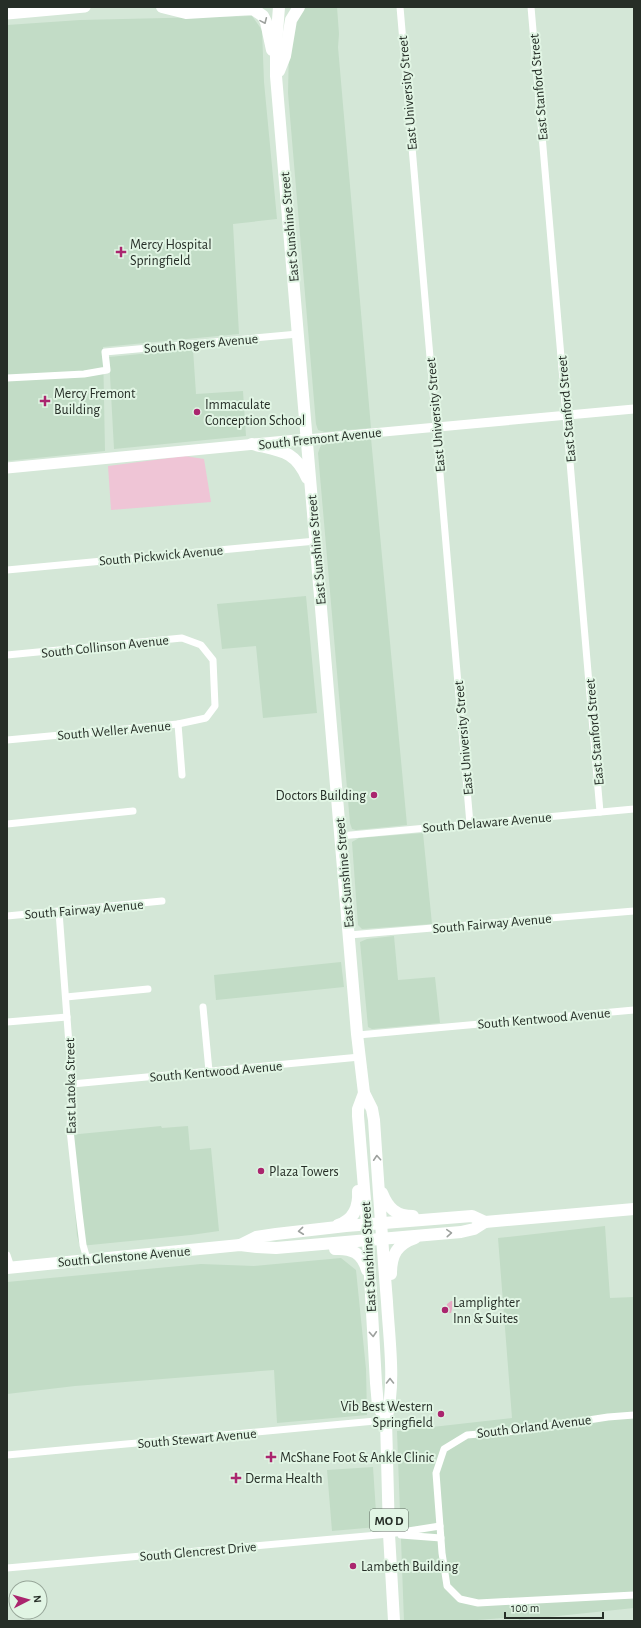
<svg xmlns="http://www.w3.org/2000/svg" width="641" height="1628" font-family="'Alegreya Sans',sans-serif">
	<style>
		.built { fill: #c2dcc6 }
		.green { fill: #efc5d6 }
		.water { fill: #e8a9c4 }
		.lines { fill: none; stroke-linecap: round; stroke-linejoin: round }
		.minor { stroke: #fff; stroke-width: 7 }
		.tertiary { stroke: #fff; stroke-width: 9 }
		.secondary { stroke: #fff; stroke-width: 11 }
		.primary { stroke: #fff; stroke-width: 12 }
		.oneway { stroke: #9da19e }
		.poi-dot { fill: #aa256e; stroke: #e1f5e4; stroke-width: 1.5 }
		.labels { text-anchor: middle; stroke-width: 4; stroke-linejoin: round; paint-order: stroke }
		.shield { fill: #e1f5e4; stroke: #5e6a60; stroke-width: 1 }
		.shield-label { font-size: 13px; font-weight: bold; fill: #262e27 }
		.street-label { font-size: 14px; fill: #262e27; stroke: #e1f5e4 }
		.poi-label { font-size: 14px; fill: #262e27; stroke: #e1f5e4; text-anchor: start }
	</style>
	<rect width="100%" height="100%" fill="#d4e7d7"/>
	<g class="built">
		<polygon points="303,7 337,7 339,34 338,47 371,428 325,432 318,430 316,424 288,93 289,47 298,11"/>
		<polygon points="252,16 262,30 264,82 277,219 233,224 239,334 103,347 105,451 7,461 7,25 80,20"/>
		<polygon points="193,349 196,394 243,391 246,436 114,449 109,357"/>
		<polygon points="371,438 407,825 356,830 352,829 350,823 318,453 321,445 330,441"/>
		<polygon points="306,596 317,713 263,718 256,646 222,649 217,604"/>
		<polygon points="423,833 432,924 362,929 358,925 352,842 359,838"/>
		<polygon points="394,936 398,980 435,977 440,1023 372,1029 368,1027 360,942 367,939"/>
		<polygon points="341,962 344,987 216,1000 214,975"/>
		<polygon points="161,1126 162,1128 188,1126 190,1150 211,1148 219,1231 191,1235 80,1246 77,1236 69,1135"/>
		<polygon points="605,1226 610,1298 634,1297 634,1608 520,1620 515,1617 464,1621 404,1621 397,1431 512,1418 498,1238"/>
		<polygon points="341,1258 356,1270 366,1369 367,1415 277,1423 274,1370 75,1386 7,1394 7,1282 201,1264 254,1266"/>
		<polygon points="373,1467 377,1527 332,1531 327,1470"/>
	</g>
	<polygon class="green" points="185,456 204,459 211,502 111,510 108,466"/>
	<polygon class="water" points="451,1301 454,1301 451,1313 445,1312 447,1304"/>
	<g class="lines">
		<g class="minor">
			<polyline points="400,7 470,824"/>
			<polyline points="531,7 600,812"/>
			<polyline points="7,378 84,374 107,370 105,352 298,334"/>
			<polyline points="7,570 316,541"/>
			<polyline points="7,655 182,638 201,645 213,660 215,706 206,718 178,724 7,740"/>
			<polyline points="178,724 182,775"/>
			<polyline points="7,824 133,811"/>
			<polyline points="340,836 634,809"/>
			<polyline points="59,912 72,1084 70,1130 79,1213 83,1245 87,1259"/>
			<polyline points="7,916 162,901"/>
			<polyline points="349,935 634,911"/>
			<polyline points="66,997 148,989"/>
			<polyline points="203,1007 209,1071"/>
			<polyline points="7,1022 67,1017"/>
			<polyline points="358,1035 634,1010"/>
			<polyline points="72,1084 360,1057"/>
			<polyline points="7,1255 11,1267"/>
			<polyline points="634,1415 608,1417 517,1431 467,1435 444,1449 436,1473 442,1553 447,1586 460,1599 478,1603 634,1595"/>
			<polyline points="7,1455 386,1420"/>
			<polyline points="401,1535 441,1538"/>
			<polyline points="7,1568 389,1534 440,1526"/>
		</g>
		<polyline class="tertiary" points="307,439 634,409"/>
		<g class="secondary">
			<polyline points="7,14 85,7"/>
			<polyline points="7,468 307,439"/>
		</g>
		<g class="primary">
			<polyline points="162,7 186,13 253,9 263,16 266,22 272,50"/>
			<path d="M279,7l-3,38v31l81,958 7,59 8,16 2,11c4,60 8,121 13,182 2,37 9,82 -1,118l3,114 5,87"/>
			<polyline points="279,71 285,56 291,20 299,7"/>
			<path d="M252,444c28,7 43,6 55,34"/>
			<polyline points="364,1093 358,1109 358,1116 367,1224 376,1383 378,1406 386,1420"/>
			<path d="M382,1193c6,15 14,23 31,23"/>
			<path d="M338,1225c16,-5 21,-18 20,-34"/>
			<polyline points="240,1245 256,1237 276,1234 346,1226 472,1216 485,1222"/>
			<path d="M335,1249c17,-1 27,4 32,21"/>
			<polyline points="7,1268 240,1245 257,1247 276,1248 461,1232 474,1229 485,1222 634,1209"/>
			<path d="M391,1274c0,-19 6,-30 24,-36"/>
		</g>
	</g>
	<defs><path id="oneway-chevron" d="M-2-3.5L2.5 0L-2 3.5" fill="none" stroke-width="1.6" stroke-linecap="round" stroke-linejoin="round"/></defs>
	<g class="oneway">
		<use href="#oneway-chevron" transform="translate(264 21) rotate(66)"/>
		<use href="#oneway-chevron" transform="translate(377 1158) rotate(-94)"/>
		<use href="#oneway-chevron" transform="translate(301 1231) rotate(174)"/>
		<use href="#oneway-chevron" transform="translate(449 1233) rotate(-4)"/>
		<use href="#oneway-chevron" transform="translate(373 1334) rotate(86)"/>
		<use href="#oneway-chevron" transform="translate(390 1381) rotate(-90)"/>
	</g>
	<g class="poi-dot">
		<path d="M119 246h4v4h4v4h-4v4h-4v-4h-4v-4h4z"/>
		<path d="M43 395h4v4h4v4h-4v4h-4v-4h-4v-4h4z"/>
		<circle cx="197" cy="412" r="4"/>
		<circle cx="374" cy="795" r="4"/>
		<circle cx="261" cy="1171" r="4"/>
		<circle cx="445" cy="1310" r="4"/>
		<circle cx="441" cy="1414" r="4"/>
		<path d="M269 1451h4v4h4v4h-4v4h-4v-4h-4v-4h4z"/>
		<path d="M234 1472h4v4h4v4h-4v4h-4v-4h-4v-4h4z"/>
		<circle cx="353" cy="1566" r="4"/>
	</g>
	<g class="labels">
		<rect class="shield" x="370" y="1509" width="38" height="22" rx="3"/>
		<g class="shield-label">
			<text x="389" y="1525">MO D</text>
		</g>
		<g class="street-label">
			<text transform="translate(538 87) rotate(-95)" y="5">East Stanford Street</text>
			<text transform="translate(407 93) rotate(-95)" y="5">East University Street</text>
			<text transform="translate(289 227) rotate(-95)" y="5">East Sunshine Street</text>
			<text transform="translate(201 343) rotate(-5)" y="5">South Rogers Avenue</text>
			<text transform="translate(566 409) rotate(-95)" y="5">East Stanford Street</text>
			<text transform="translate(435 415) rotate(-95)" y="5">East University Street</text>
			<text transform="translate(320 438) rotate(-6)" y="5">South Fremont Avenue</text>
			<text transform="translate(316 550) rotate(-95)" y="5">East Sunshine Street</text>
			<text transform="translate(161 555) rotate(-5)" y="5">South Pickwick Avenue</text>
			<text transform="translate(105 646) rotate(-6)" y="5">South Collinson Avenue</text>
			<text transform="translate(114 730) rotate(-5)" y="5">South Weller Avenue</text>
			<text transform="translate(594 732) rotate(-95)" y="5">East Stanford Street</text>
			<text transform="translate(463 738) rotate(-95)" y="5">East University Street</text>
			<text transform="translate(487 822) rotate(-5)" y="5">South Delaware Avenue</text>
			<text transform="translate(344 873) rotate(-95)" y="5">East Sunshine Street</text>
			<text transform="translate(84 909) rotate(-5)" y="5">South Fairway Avenue</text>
			<text transform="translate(492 923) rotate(-5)" y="5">South Fairway Avenue</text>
			<text transform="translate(544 1018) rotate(-5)" y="5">South Kentwood Avenue</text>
			<text transform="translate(216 1071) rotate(-5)" y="5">South Kentwood Avenue</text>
			<text transform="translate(70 1086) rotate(-91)" y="5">East Latoka Street</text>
			<text transform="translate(124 1256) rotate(-5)" y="5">South Glenstone Avenue</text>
			<text transform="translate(368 1257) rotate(-93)" y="5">East Sunshine Street</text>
			<text transform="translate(534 1426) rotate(-7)" y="5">South Orland Avenue</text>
			<text transform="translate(197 1438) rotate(-5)" y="5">South Stewart Avenue</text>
			<text transform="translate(198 1551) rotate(-5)" y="5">South Glencrest Drive</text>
		</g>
		<g class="poi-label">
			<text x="130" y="249">Mercy Hospital<tspan x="130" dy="16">Springfield</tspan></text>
			<text x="54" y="398">Mercy Fremont<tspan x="54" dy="16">Building</tspan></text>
			<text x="205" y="409">Immaculate<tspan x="205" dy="16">Conception School</tspan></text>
			<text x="366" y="800" text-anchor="end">Doctors Building</text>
			<text x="269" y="1176">Plaza Towers</text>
			<text x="453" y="1307">Lamplighter<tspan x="453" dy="16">Inn &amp; Suites</tspan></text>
			<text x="433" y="1411" text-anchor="end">Vīb Best Western<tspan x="433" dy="16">Springfield</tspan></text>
			<text x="280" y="1462">McShane Foot &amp; Ankle Clinic</text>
			<text x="245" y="1483">Derma Health</text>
			<text x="361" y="1571">Lambeth Building</text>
		</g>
	</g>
	<rect width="641" height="1628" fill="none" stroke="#262e27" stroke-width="16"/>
	<g transform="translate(28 1600) rotate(84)"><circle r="19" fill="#e1f5e4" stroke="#96a598"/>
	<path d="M0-3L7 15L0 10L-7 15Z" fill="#aa256e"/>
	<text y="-6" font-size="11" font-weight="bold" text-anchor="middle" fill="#262e27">N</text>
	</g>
	<path d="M505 1612v6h98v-6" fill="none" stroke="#262e27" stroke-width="2"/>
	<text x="511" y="1612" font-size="12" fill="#262e27" stroke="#e1f5e4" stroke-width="3" paint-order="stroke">100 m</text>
</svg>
